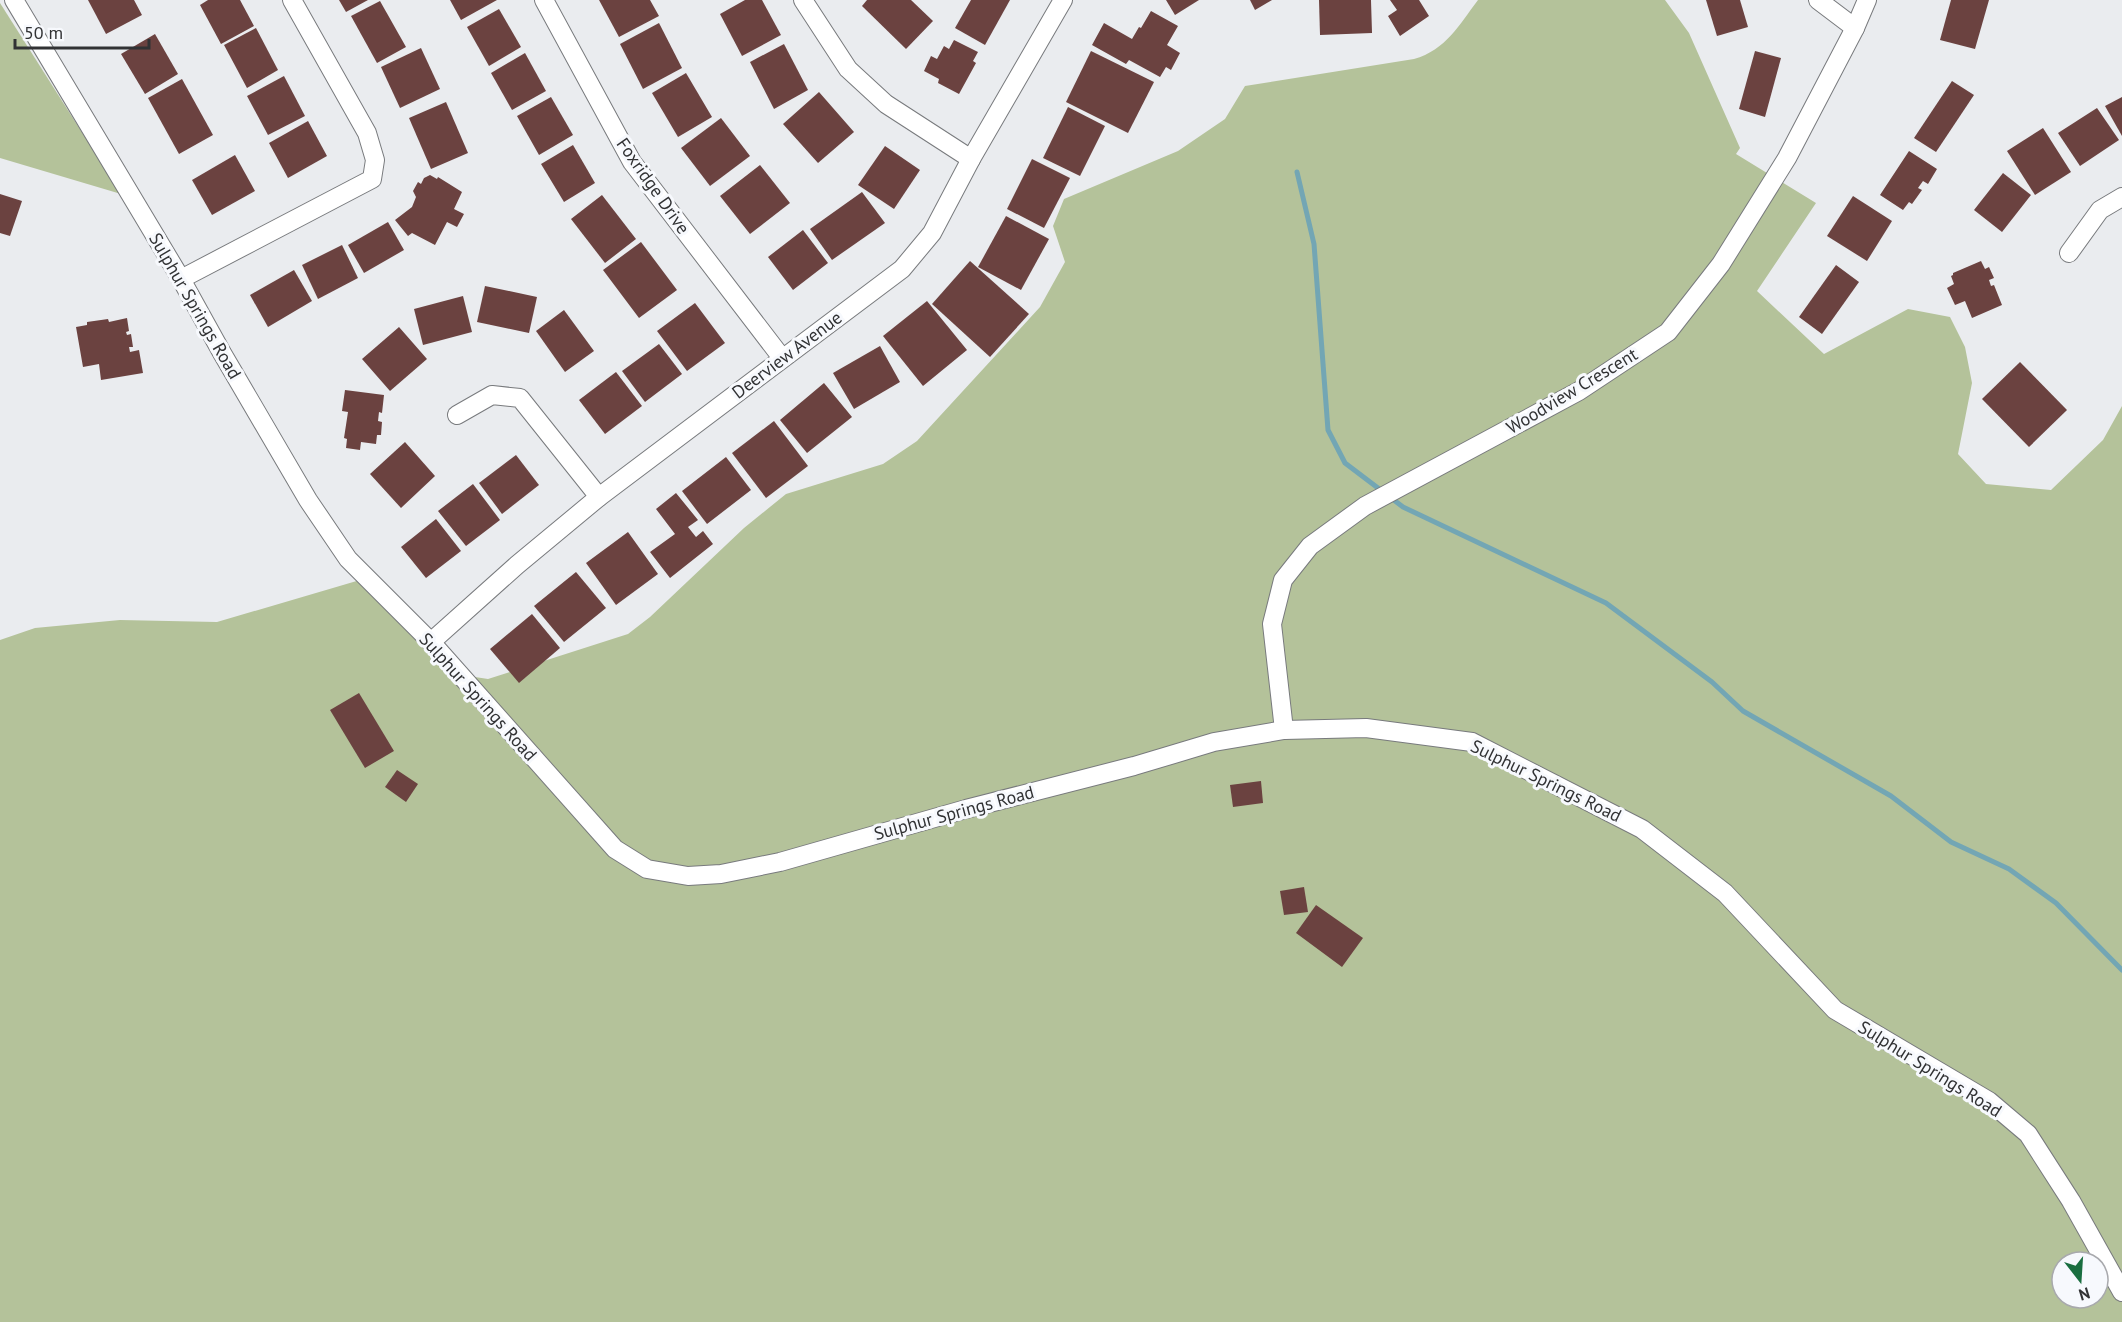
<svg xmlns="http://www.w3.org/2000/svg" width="2122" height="1322" font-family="'PT Sans',sans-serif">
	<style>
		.green { fill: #b4c29a; fill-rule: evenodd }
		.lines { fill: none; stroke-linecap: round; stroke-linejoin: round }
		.stream { stroke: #73a6b4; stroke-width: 5 }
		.building { fill: #6b4240 }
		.minor-casing { stroke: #787a7d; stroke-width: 20 }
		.minor { stroke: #fff; stroke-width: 18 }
		.labels { text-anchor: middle; stroke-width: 6; stroke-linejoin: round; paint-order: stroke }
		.street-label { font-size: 18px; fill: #313234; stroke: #f7f9fd }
	</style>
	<rect width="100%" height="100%" fill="#eaecef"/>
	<g class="green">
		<path d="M1478,0h187l24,33 51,115 -4,6 80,49 -59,88 67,63 84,-45 42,8 15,30 7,36 -14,71 28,30 65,6 52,-50 19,-34v916h-2122v-682l35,-12 85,-8 97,2 143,-42 89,93 39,6 140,-45 22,-17 94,-89 42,-34 97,-30 34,-23 123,-134 25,-45 -12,-36 11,-27 114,-48 47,-32 20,-33 169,-27c32,-9 45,-34 64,-59zM2062,1262h36v36h-36z"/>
		<polygon points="0,3 121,194 0,158"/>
	</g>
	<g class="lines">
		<polyline class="stream" points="1297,172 1314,244 1328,430 1345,463 1403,507 1606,603 1712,682 1743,711 1891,796 1951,842 2009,869 2056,903 2122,970"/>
	</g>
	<g class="building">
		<polygon points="88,0 134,0 142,15 106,34"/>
		<polygon points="208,0 240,0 254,26 221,44 200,5"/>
		<polygon points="339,0 368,0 346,12"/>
		<polygon points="450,0 497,0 461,20"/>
		<polygon points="599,0 650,0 659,16 619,37"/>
		<polygon points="745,0 762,0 781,35 742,56 720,14"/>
		<polygon points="867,0 911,0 933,21 906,49 862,6"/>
		<polygon points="971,0 1010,0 985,45 955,28"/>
		<polygon points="1166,0 1199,0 1175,15"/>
		<polygon points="1250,0 1272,0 1255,10"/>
		<polygon points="1319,0 1371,0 1372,33 1320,35"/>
		<polygon points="1390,0 1419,0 1429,16 1400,36 1388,16 1397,10"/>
		<polygon points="1706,0 1740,0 1748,27 1717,36"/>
		<polygon points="1951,0 1989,0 1975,49 1940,40"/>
		<polygon points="380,1 406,47 377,63 351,16"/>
		<polygon points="499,9 521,47 489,66 467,27"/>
		<polygon points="1151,11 1178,26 1167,45 1180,53 1171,70 1166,67 1160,77 1129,60 1126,64 1092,45 1104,23 1132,39 1139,27 1141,28"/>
		<polygon points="659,23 682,68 643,89 620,44"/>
		<polygon points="256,28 278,70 247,88 224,45"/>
		<polygon points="155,34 178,74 145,94 121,54"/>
		<polygon points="954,40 978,52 973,61 976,63 959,94 938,83 939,79 924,71 931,56 937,59 944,46 949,49"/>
		<polygon points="784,44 808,90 774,109 750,62"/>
		<polygon points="421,48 440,89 400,108 381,67"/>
		<polygon points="1091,51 1154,82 1128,133 1066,102"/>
		<polygon points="1755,51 1781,58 1765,117 1739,109"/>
		<polygon points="525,53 546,91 512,110 491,73"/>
		<polygon points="686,73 712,117 678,137 652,93"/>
		<polygon points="284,76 305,116 268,135 247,96"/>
		<polygon points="182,79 213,135 179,154 148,98"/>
		<polygon points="1952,81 1974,95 1936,152 1914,138"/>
		<polygon points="819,92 854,132 818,163 783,124"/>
		<polygon points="551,97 573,135 539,155 517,116"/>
		<polygon points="2122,97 2122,136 2105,106"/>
		<polygon points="446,102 468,153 431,169 409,118"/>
		<polygon points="1068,107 1105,126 1080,176 1043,158"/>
		<polygon points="2097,108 2119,140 2080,166 2058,133"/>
		<polygon points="721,118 750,156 710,186 681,148"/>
		<polygon points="308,121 327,156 288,178 269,143"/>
		<polygon points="2043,128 2071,172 2035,195 2007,151"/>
		<polygon points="573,145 595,183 564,202 541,164"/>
		<polygon points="885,146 920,170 894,209 858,185"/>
		<polygon points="1909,151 1937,169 1928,184 1923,181 1918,188 1922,190 1912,204 1909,202 1903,210 1880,195"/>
		<polygon points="235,155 255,191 212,215 192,180"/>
		<polygon points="1032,159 1070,178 1044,228 1007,209"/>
		<polygon points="760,165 790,203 750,234 720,196"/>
		<polygon points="2003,173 2031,195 2002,232 1974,210"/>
		<polygon points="430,175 437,179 438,177 462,192 454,209 464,214 457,227 447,222 435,245 412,233 408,236 395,220 412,207 416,197 413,191 418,182 421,184 424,178"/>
		<polygon points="862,192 885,223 832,260 810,229"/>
		<polygon points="0,194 22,201 10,236 0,233"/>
		<polygon points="602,195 636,239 605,263 571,219"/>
		<polygon points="1853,196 1892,221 1867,261 1827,236"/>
		<polygon points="1006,216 1049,239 1021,290 978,267"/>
		<polygon points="388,222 404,250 364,273 348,245"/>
		<polygon points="803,230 828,263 793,290 768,257"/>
		<polygon points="641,242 677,290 639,318 603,270"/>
		<polygon points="342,245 358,278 318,299 302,265"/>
		<polygon points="970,261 1029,314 990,357 932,304"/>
		<polygon points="1981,261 1985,269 1989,267 1994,278 1989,280 1991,286 1994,285 2002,305 1972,318 1965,301 1955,305 1947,288 1954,284 1951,276 1953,275 1953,273"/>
		<polygon points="1836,265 1859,282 1822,334 1799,317"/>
		<polygon points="294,270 312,301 268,327 250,295"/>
		<polygon points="485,286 537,297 529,333 477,322"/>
		<polygon points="463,296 472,332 423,345 414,309"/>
		<polygon points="927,301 967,350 923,386 883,336"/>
		<polygon points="695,303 725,343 687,371 657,331"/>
		<polygon points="564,310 594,351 565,372 536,331"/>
		<polygon points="127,318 129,331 126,332 127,335 131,334 133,347 129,347 130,352 139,350 143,373 101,380 99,364 83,367 76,327 87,325 87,322 108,319 109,322"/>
		<polygon points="399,327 427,359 390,391 362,359"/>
		<polygon points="659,344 682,374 645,402 622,371"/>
		<polygon points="880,346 900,382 854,409 833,373"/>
		<polygon points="2020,362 2067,410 2029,447 1982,399"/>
		<polygon points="616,372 642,406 605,434 579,400"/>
		<polygon points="824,383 852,417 807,453 780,420"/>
		<polygon points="345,390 384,395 382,413 379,412 378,421 382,422 381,435 377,435 376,444 361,442 360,450 346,448 347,439 344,438 348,412 342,411"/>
		<polygon points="774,421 808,466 766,498 732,453"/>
		<polygon points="405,442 435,476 401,508 370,474"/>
		<polygon points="516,455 539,485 502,514 479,483"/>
		<polygon points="726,457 751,490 707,524 682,491"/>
		<polygon points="473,484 500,520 466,546 438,511"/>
		<polygon points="676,493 698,520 688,527 696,537 703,531 713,544 670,578 650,552 675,534 656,509"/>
		<polygon points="436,519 461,551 426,578 401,547"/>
		<polygon points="628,532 658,574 616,605 586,563"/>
		<polygon points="576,572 606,608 564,642 534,606"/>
		<polygon points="532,614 560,648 519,683 490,649"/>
		<polygon points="359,693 394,751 365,768 330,710"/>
		<polygon points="397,770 418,784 406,802 385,787"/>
		<polygon points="1261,781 1263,803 1233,807 1230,785"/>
		<polygon points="1304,887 1308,912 1284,915 1280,891"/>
		<polygon points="1316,905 1363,938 1342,967 1296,933"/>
	</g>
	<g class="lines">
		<defs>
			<g id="minor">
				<polyline points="14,0 181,279 222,353 308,500 348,559 431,642 615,849 647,869 688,876 721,874 780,862 966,809 1134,766 1214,742 1284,730 1366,728 1472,742 1642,829 1725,893 1835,1010 1989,1101 2028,1134 2071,1201 2122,1292"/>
				<polyline points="544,0 632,162 782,358"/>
				<polyline points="803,0 848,69 886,104 971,159"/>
				<polyline points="1818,0 1855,28"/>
				<polyline points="2069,253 2100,210 2122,197"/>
				<polyline points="181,279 372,179 375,160 367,133 292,0"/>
				<polyline points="457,415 492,395 520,398 599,497"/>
				<polyline points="431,642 517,565 599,497 902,269 932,233 971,159 1063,0"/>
				<polyline points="1284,730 1272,624 1283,580 1310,546 1365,506 1579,391 1668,332 1721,264 1787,158 1855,28 1867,0"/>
			</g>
		</defs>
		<use href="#minor" class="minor-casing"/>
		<use href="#minor" class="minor"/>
	</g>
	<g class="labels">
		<g class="street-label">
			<text transform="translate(653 186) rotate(55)" y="6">Foxridge Drive</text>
			<text transform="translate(195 306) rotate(60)" y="6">Sulphur Springs Road</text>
			<text transform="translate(787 355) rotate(-37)" y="6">Deerview Avenue</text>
			<text transform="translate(1572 391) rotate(-31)" y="6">Woodview Crescent</text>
			<text transform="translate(478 697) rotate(48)" y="6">Sulphur Springs Road</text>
			<text transform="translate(1546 781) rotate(26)" y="6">Sulphur Springs Road</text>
			<text transform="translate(954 813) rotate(-15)" y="6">Sulphur Springs Road</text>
			<text transform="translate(1930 1069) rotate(32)" y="6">Sulphur Springs Road</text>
		</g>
	</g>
	<g transform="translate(2080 1280) rotate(163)"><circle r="28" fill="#f7f9fd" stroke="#a8a9ad" stroke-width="1.5"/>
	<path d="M0-4.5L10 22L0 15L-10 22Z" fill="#1a6e40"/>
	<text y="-9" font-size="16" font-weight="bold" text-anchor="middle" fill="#313234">N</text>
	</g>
	<path d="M15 39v9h134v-9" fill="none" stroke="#313234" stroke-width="3"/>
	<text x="24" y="39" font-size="18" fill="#313234" stroke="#f7f9fd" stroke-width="4.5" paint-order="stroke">50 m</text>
</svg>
